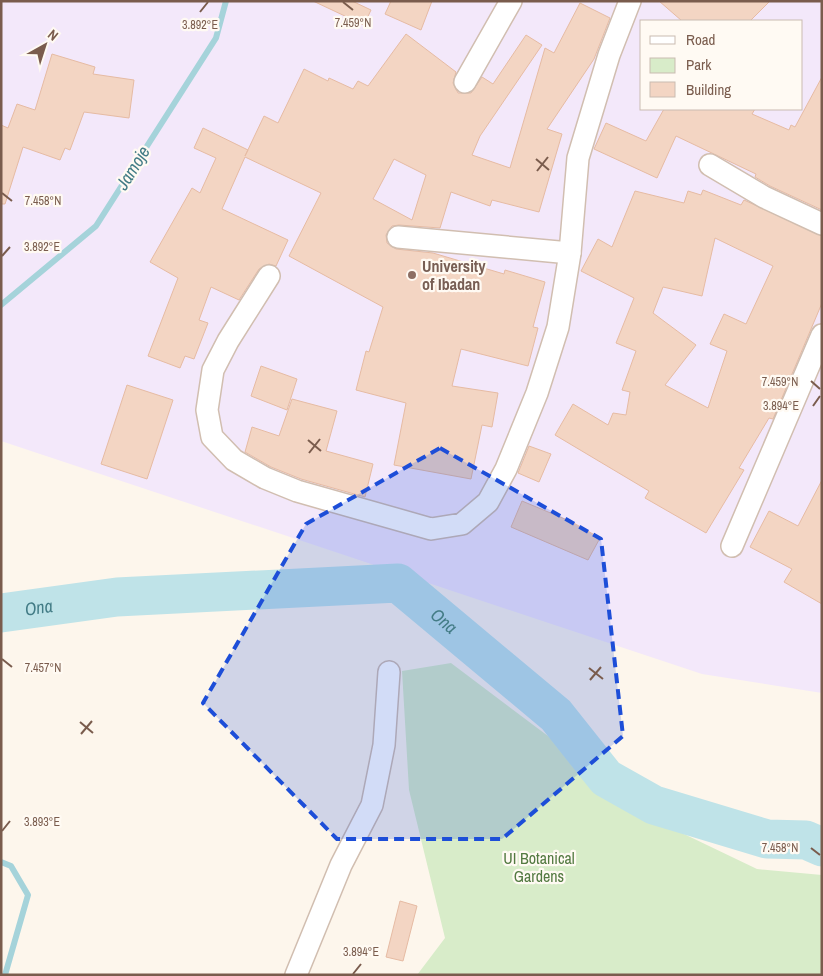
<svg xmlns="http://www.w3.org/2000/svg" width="823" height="976" font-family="'Archivo Narrow',sans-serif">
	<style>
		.education { fill: #f3e8fa; fill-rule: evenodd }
		.green { fill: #d8ecc9 }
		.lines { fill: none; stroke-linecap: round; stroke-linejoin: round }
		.stream { stroke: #a5d3da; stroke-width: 6 }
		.river { stroke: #bfe3e8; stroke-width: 39 }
		.building { fill: #f3d5c3; stroke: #e6bba3; fill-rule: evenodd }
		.minor-casing { stroke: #d1beb0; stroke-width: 24 }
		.minor { stroke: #fff; stroke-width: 21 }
		.marked { fill: #1d4ed8; fill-opacity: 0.2; stroke: #1d4ed8; stroke-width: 4; stroke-dasharray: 10 6; stroke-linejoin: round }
		.ticks { fill: none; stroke: #7a5c4d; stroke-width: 2 }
		.education-dot { fill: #8d6e63; stroke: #fffaf3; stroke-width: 2 }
		.labels { text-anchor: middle; stroke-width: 4.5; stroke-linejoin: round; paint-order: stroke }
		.education-label { font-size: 16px; font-weight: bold; fill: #785e54; stroke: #fffaf3; text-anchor: start }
		.park-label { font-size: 16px; fill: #537a41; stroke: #fffaf3 }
		.water-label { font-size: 18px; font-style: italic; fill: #437c86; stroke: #fffaf3 }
		.ticks-label { font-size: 12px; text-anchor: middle; fill: #7a5c4d; stroke: #fffaf3; stroke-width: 4.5; stroke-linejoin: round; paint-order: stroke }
	</style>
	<rect width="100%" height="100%" fill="#fdf6ec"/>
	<path class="education" d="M1,1h821v692l-120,-19 -701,-233zM642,21h160v88h-160z"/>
	<polygon class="green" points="451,663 548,736 620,794 684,834 757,869 822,875 822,975 417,975 445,938 409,790 402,671"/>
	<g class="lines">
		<g class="stream">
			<polyline points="1,305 96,226 216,38 226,1"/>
			<polyline points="1,862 11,866 28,895 5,975"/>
		</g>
		<path class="river" id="s1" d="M1,613l116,-16 281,-14 158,132 50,63 48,27 113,34 39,1 16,7"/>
	</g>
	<g class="building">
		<polygon points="313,1 352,1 371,10 364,25"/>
		<polygon points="391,1 432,1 421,30 385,14"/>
		<polygon points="659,1 770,1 750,21 682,21"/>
		<path d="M580,3l30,15 -16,41 -47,70 15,5 -23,78 -47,-12 -2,6 -39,-14 -11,36 -41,-3 -7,1 -6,9 1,8 9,6 37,4 71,21 1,-4 40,12 -12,45 5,1 -10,38 -67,-17 -9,37 46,7 -6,34 -10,-2 -11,54 -77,-14 12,-62 -50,-13 10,-39 3,1 14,-45 -94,-51 32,-63 -76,-36 -23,52 66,31 -12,26 -7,-2 -10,5 -20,31 -28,-13 -12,33 9,3 -14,36 -9,-3 -5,12 -32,-12 30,-78 -28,-16 42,-74 8,5 16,-35 -22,-10 9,-20 45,22 -3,6 19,-40 14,7 26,-54 24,12 1,-3 24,11 5,-8 10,5 38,-52 50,38 -3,11 5,10h13l11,-16 11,7 33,-49 16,10 -62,91 -8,19 38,13 35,-120 9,5zM394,159l32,16 -14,45 -39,-21z"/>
		<polygon points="52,54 95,67 93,74 134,80 129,118 84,112 70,150 65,148 60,160 23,147 5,204 1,204 1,125 8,128 17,104 35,110"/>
		<polygon points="822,77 822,210 770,186 755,177 756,174 676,136 657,178 594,149 606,123 646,141 664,109 755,109 752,114 789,130 791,125 795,127"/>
		<path d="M703,190l38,15 3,-5 78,36v67l-49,116 -4,-1 -30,50 5,2 -38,63 -61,-35 4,-7 -94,-56 18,-31 35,21 5,-12 13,2 4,-23 -8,-2 14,-39 -20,-8 18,-45 -53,-27 17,-32 14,8 23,-56 49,12 4,-12 13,4zM715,238l58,28 -27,58 -22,-10 -14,30 17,7 -19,57 -43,-23 31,-40 -43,-32 10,-26 39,9z"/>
		<polygon points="261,366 297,379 287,410 251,396"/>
		<polygon points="127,385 173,400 147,479 101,464"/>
		<polygon points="292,399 337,411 326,451 373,464 365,497 301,479 271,467 245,452 252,427 279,436"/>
		<polygon points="529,446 551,454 539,482 518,473"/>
		<polygon points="822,480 822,604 784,582 792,569 750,547 769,511 798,526"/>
		<polygon points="522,501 572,522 600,538 588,560 511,527"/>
		<polygon points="400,901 417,906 403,961 386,957"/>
	</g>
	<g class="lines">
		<defs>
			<g id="minor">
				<polyline points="465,82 511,1"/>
				<polyline points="710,165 764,197 822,224"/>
				<polyline points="398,237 570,253"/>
				<polyline points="269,276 228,341 213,370 207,410 212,437 234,460 265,478 297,491 431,529 462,524 488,502 506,469 537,393 558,327 570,253 578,158 609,55 630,1"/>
				<polyline points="732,546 822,335"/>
				<polyline points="296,975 341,865 372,805 384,745 389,672"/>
			</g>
		</defs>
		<use href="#minor" class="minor-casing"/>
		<use href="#minor" class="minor"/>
	</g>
	<path class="marked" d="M440,448l161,91 22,197 -121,103h-165l-134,-136 103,-179z"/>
	<path class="ticks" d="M343,2l10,8M200,12l8,-10M536,159l13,11M537,171l11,-14M2,193l10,8M2,256l8,-9M811,381l9,8M813,406l7,-10M308,440l13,11M309,453l11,-14M2,659l10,8M589,668l14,11M590,680l11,-13M80,722l13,11M81,734l11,-13M2,831l8,-10M811,848l9,7M353,974l8,-10"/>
	<circle class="education-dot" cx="412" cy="275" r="5"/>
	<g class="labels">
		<g class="education-label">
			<text x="422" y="272">University<tspan x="422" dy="18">of Ibadan</tspan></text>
		</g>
		<g class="park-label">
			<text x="539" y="864">UI Botanical<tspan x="539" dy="18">Gardens</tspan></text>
		</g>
		<g class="water-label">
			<text transform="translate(133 168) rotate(-58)" y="6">Jamoje</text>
			<text dy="6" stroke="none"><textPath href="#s1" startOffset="38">Ona</textPath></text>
			<text dy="6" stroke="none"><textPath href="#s1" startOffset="458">Ona</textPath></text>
		</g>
	</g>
	<g class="ticks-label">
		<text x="353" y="27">7.459°N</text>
		<text x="200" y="29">3.892°E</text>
		<text x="43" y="205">7.458°N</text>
		<text x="42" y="251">3.892°E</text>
		<text x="780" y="386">7.459°N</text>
		<text x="781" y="410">3.894°E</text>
		<text x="43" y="672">7.457°N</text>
		<text x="42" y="826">3.893°E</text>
		<text x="780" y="852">7.458°N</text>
		<text x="361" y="956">3.894°E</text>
	</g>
	<rect width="823" height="976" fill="none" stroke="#7a5c4d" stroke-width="5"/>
	<rect x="640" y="20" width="162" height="90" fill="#fffaf3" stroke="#cabbb1"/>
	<rect x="650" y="36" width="25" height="8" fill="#ffffff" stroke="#cabbb1"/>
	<text x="686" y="45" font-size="15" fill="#7a5c4d">Road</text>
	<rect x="650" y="58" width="25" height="15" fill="#d8ecc9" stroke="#cabbb1"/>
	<text x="686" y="70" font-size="15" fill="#7a5c4d">Park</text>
	<rect x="650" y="82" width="25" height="15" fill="#f3d5c3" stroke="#cabbb1"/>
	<text x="686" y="95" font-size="15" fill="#7a5c4d">Building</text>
	<g transform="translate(45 45) rotate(39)" stroke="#fffaf3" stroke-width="4" paint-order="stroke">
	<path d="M0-4L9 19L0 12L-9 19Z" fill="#7a5c4d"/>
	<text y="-8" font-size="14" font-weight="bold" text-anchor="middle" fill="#7a5c4d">N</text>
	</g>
</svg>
